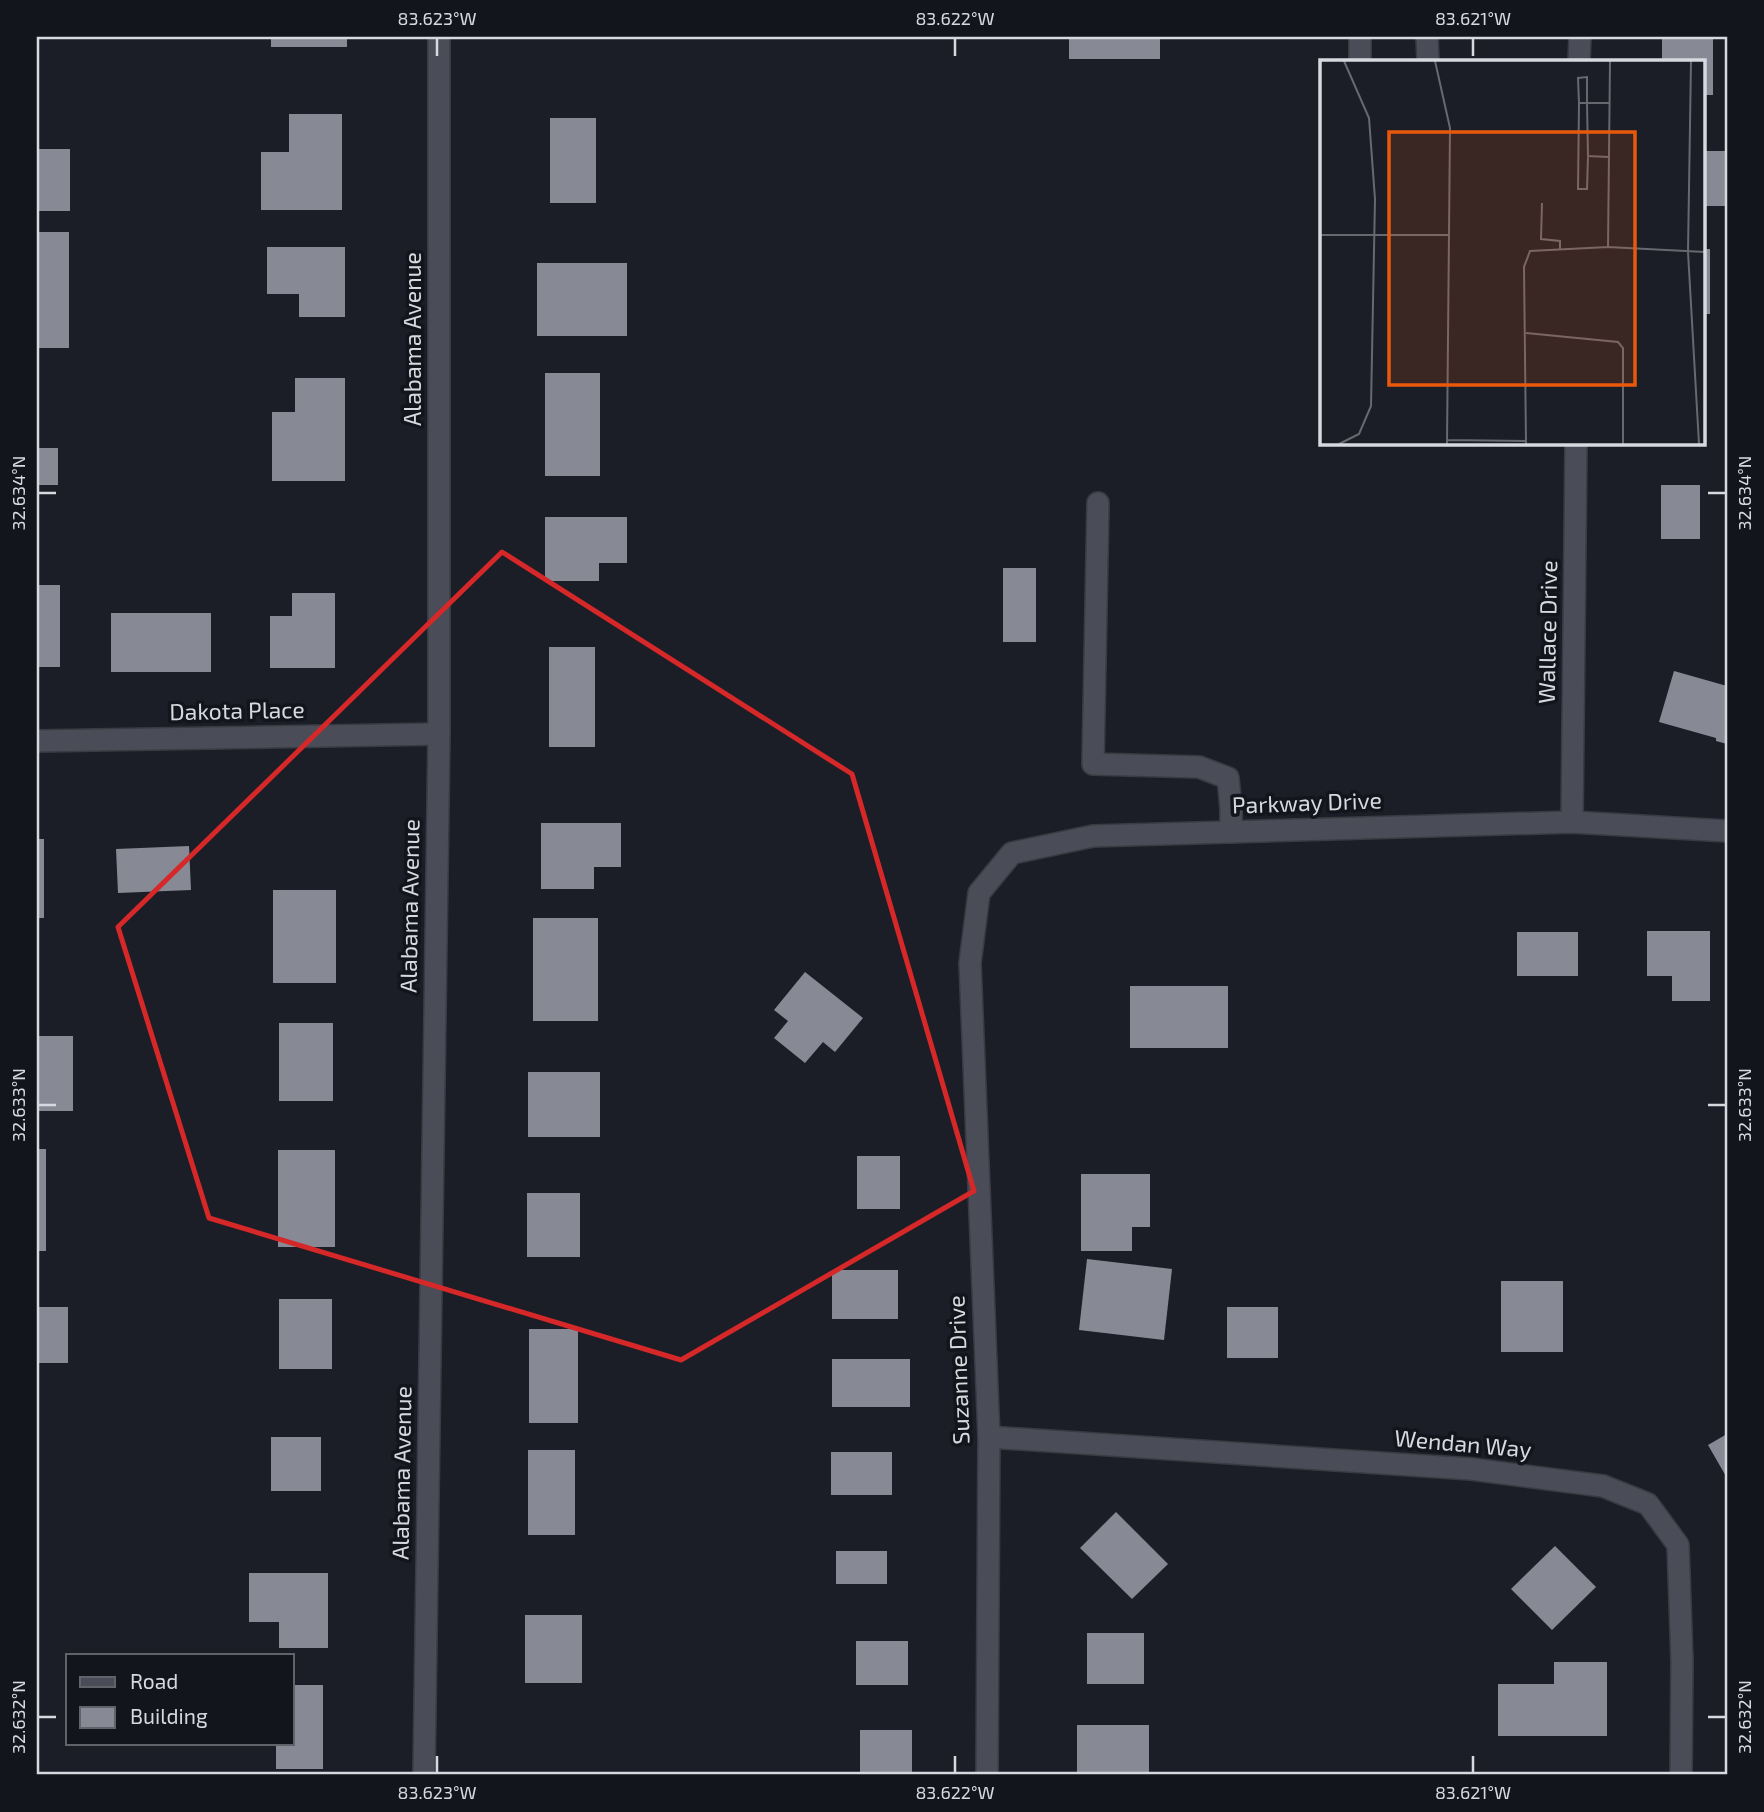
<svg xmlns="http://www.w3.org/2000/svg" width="1764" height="1812" font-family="'Exo 2',sans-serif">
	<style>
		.building { fill: #878a95 }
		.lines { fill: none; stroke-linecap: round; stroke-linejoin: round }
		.minor-casing { stroke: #393a42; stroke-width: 24 }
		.minor { stroke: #4a4d57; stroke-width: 21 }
		.marked { fill: none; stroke: #d62828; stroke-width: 5; stroke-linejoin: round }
		.ticks { fill: none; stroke: #d7d9df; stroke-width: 2.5 }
		.labels { text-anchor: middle; stroke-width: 7; stroke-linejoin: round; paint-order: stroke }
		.street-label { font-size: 23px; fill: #d7d9df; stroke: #13151d }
		.inset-road { fill: none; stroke: #676971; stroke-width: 2 }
		.view { fill: #e8590c; fill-opacity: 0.15; stroke: #e8590c; stroke-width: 3.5 }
		.inset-edge { fill: none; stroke: #d7d9df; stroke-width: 3.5 }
		.neatline { fill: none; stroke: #d7d9df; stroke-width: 2.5 }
		.ticks-label { font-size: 18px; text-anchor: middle; fill: #d7d9df }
	</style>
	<rect width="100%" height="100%" fill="#1c1e27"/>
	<g class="building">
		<rect x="271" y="37" width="76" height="10"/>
		<rect x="1069" y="37" width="91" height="22"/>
		<polygon points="1662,37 1713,37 1713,95 1703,95 1703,61 1662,61"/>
		<polygon points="289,114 342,114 342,210 261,210 261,152 289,152"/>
		<rect x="550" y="118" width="46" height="85"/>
		<rect x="37" y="149" width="33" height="62"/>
		<rect x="1703" y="151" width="24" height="55"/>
		<rect x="37" y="232" width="32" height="116"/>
		<polygon points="267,247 345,247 345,317 299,317 299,294 267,294"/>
		<rect x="1703" y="249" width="7" height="65"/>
		<rect x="537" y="263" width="90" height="73"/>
		<rect x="545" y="373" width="55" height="103"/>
		<polygon points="295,378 345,378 345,481 272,481 272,412 295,412"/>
		<rect x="37" y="448" width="21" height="37"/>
		<rect x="1661" y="485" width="39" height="54"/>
		<polygon points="545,517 627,517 627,563 599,563 599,581 545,581"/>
		<rect x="1003" y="568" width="33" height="74"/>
		<rect x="37" y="585" width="23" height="82"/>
		<polygon points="292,593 335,593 335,668 270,668 270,616 292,616"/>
		<rect x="111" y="613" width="100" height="59"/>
		<rect x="549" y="647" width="46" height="100"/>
		<polygon points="1674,671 1727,686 1727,744 1716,741 1716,738 1659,722"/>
		<polygon points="541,823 621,823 621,867 594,867 594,889 541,889"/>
		<rect x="37" y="839" width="7" height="79"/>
		<polygon points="189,846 191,890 118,893 116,849"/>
		<rect x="273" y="890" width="63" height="93"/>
		<rect x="533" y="918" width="65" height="103"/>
		<polygon points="1647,931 1710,931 1710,1001 1672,1001 1672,976 1647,976"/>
		<rect x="1517" y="932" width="61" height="44"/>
		<polygon points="805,972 863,1018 835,1052 823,1042 805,1063 774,1038 788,1021 774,1010"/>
		<rect x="1130" y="986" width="98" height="62"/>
		<rect x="279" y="1023" width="54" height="78"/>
		<rect x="37" y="1036" width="36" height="75"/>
		<rect x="528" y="1072" width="72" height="65"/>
		<rect x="37" y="1149" width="9" height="102"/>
		<rect x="278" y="1150" width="57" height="97"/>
		<rect x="857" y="1156" width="43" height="53"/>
		<polygon points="1081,1174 1150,1174 1150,1227 1132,1227 1132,1251 1081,1251"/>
		<rect x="527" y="1193" width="53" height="64"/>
		<polygon points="1087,1259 1172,1269 1164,1340 1079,1330"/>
		<rect x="832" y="1270" width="66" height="49"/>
		<rect x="1501" y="1281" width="62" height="71"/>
		<rect x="279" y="1299" width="53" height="70"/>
		<rect x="37" y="1307" width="31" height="56"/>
		<rect x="1227" y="1307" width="51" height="51"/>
		<rect x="529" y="1329" width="49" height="94"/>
		<rect x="832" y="1359" width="78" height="48"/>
		<polygon points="1727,1434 1727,1478 1708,1445"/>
		<rect x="271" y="1437" width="50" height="54"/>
		<rect x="528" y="1450" width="47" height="85"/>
		<rect x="831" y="1452" width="61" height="43"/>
		<polygon points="1116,1512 1168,1564 1132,1599 1080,1548"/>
		<polygon points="1555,1546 1596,1587 1552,1630 1511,1589"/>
		<rect x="836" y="1551" width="51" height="33"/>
		<polygon points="249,1573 328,1573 328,1648 279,1648 279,1622 249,1622"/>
		<rect x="525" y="1615" width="57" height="68"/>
		<rect x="1087" y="1633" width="57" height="51"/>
		<rect x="856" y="1641" width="52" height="44"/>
		<polygon points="1554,1662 1607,1662 1607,1736 1498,1736 1498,1684 1554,1684"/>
		<polygon points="292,1685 323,1685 323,1769 276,1769 276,1744 292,1744"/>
		<rect x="1077" y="1725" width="72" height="50"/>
		<rect x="860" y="1730" width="52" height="45"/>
	</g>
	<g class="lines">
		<defs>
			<g id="minor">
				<polyline points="1427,37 1428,61"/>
				<polyline points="1360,61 1360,37"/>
				<polyline points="1579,61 1580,37"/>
				<polyline points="1098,503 1093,764 1199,767 1228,778 1231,808 1231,832"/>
				<polyline points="37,741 439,734"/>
				<polyline points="1572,822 1576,443"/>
				<polyline points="989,1437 1471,1469 1603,1486 1648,1504 1678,1545 1682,1661 1681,1775"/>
				<polyline points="424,1775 439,734 439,37"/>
				<polyline points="987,1775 989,1437 970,963 979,893 1012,853 1093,836 1572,822 1727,831"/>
			</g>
		</defs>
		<use href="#minor" class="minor-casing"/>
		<use href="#minor" class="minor"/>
	</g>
	<path class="marked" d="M502,552l350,222 122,417 -293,169 -472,-142 -91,-291z"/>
	<path class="ticks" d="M437,38v18M955,38v18M1473,38v18M38,493h18M1708,493h18M38,1105h18M1708,1105h18M38,1717h18M1708,1717h18M437,1756v17M955,1756v17M1473,1756v17"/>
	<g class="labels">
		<g class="street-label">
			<text transform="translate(413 339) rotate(-90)" y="8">Alabama Avenue</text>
			<text transform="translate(1548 632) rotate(-89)" y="8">Wallace Drive</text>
			<text transform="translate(237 711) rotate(-1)" y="8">Dakota Place</text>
			<text transform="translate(1307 803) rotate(-2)" y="8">Parkway Drive</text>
			<text transform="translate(410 906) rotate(-89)" y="8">Alabama Avenue</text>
			<text transform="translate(959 1370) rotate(-92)" y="8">Suzanne Drive</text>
			<text transform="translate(1463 1444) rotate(5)" y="8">Wendan Way</text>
			<text transform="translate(402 1473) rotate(-89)" y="8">Alabama Avenue</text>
		</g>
	</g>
	<g transform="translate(1320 60)">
		<rect width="385" height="385" fill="#1c1e27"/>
		<path class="inset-road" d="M115,1l15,67 -3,316M371,1l-3,191 11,192M259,43l-1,86h9l1,-33 -1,-53v-26l-9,1 1,25h30M267,96l22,1M222,143l-1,36 19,2v8M0,175h130M288,187l2,-186M206,273l92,9 5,6v96M127,380l79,1M19,384l20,-10 12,-28 4,-207 -6,-81 -25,-57M206,384l-2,-177 6,-16 78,-4 97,5"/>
		<path class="view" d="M69,72h246v253h-246z"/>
		<rect width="385" height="385" class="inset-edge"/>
	</g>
	<rect width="1764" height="1812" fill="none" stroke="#13151d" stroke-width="77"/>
	<rect x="66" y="1654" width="228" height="91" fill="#13151d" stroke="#61636b" stroke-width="2"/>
	<rect x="80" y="1677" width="35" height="10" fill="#4a4d57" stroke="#61636b" stroke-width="2"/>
	<text x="130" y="1689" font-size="21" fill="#d7d9df">Road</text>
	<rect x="80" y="1707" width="35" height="21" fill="#878a95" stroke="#61636b" stroke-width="2"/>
	<text x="130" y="1724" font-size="21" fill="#d7d9df">Building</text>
	<rect x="38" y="38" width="1688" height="1735" class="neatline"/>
	<g class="ticks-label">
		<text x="437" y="25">83.623°W</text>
		<text x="955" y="25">83.622°W</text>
		<text x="1473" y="25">83.621°W</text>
		<text transform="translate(19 493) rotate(-90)" y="6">32.634°N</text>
		<text transform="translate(1745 493) rotate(-90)" y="6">32.634°N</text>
		<text transform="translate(19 1105) rotate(-90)" y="6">32.633°N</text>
		<text transform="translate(1745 1105) rotate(-90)" y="6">32.633°N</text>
		<text transform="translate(19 1717) rotate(-90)" y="6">32.632°N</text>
		<text transform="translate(1745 1717) rotate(-90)" y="6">32.632°N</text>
		<text x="437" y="1799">83.623°W</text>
		<text x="955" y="1799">83.622°W</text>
		<text x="1473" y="1799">83.621°W</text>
	</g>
</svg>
